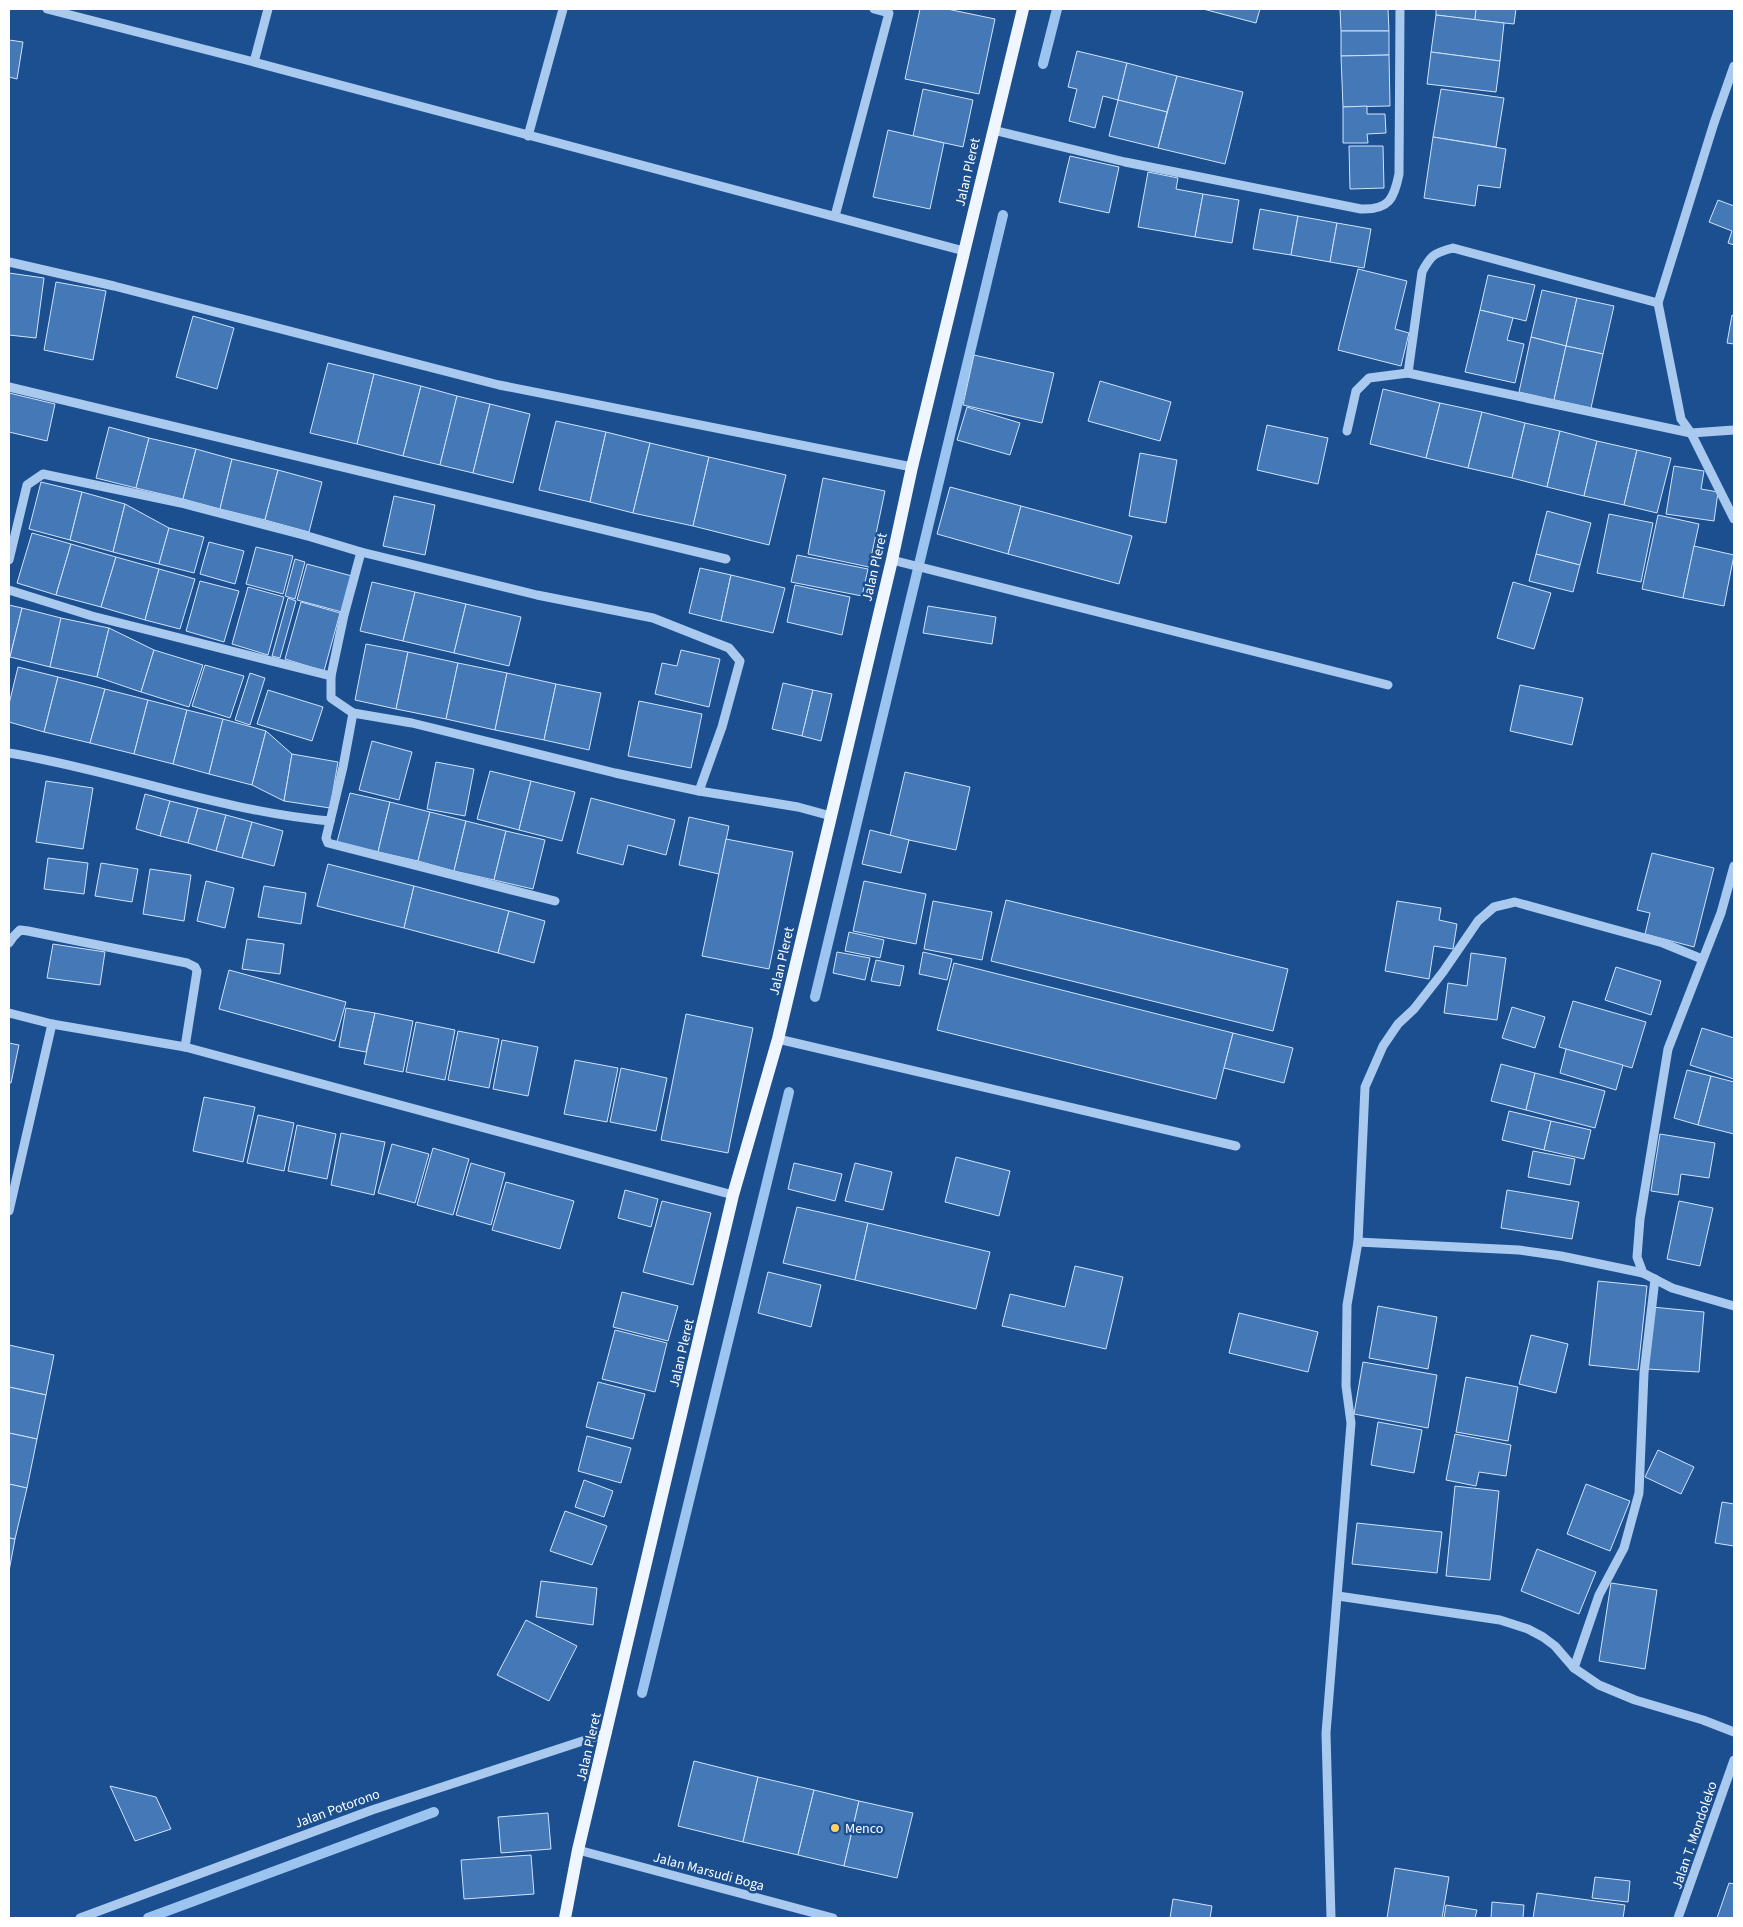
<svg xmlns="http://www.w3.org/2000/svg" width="1743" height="1927" font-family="'Source Sans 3',sans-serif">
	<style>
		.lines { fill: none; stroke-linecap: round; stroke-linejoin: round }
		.stream { stroke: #9cc4f0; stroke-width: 10 }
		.building { fill: #4478b7; stroke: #cfe3fa }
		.minor { stroke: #a9c9ee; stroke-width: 9 }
		.major { stroke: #f0f6ff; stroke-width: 12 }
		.poi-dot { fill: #ffd166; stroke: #1b4f8f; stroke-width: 2 }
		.labels { text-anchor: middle; stroke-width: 5; stroke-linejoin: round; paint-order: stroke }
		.street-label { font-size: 14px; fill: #fff; stroke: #1b4f8f }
		.poi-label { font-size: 14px; fill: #fff; stroke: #1b4f8f; text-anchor: start }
	</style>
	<rect width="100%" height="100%" fill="#1b4f8f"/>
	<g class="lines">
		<g class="stream">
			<polyline points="1043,64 1057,9"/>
			<polyline points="815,997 1003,215"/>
			<polyline points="642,1693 789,1092"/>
			<polyline points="148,1918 434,1812"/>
		</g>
	</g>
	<g class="building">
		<polygon points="920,9 947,9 995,19 979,94 905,79"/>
		<polygon points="1203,9 1260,9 1256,23"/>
		<polygon points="1340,9 1388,9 1389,31 1341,31"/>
		<polygon points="1436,9 1476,9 1475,20 1436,15"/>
		<polygon points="1476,9 1516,9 1514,24 1475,20"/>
		<polygon points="1436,15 1504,23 1500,61 1431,52"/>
		<polygon points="1341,31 1389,31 1389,55 1341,56"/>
		<polygon points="9,40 23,42 17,79 9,77"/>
		<polygon points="1077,51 1127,63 1118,100 1103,96 1095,128 1069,121 1077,89 1068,87"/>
		<polygon points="1431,52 1500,61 1496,92 1427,84"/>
		<polygon points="1389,55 1390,106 1343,107 1341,56"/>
		<polygon points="1127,63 1177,76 1167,112 1118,100"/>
		<polygon points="1177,76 1243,92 1225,164 1158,148"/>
		<polygon points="923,89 973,100 963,147 913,136"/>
		<polygon points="1441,89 1504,98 1496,147 1433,137"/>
		<polygon points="1118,100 1167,112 1158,148 1109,136"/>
		<polygon points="1367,106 1367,114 1385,114 1386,133 1367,134 1368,143 1343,143 1343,107"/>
		<polygon points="888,130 944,143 930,209 873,197"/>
		<polygon points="1433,137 1506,149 1500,188 1478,185 1475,206 1424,198"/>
		<polygon points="1349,146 1383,146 1384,188 1350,189"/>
		<polygon points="1070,156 1119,167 1109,213 1059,202"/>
		<polygon points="1148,172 1178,178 1176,189 1203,194 1195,237 1138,227"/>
		<polygon points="1203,194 1239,200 1232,243 1195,237"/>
		<polygon points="1718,200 1734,206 1734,245 1728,243 1732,231 1709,222"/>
		<polygon points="1260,209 1298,216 1291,255 1253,249"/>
		<polygon points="1298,216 1337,223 1330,262 1291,255"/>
		<polygon points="1337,223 1371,229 1364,268 1330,262"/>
		<polygon points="1358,269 1407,281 1395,329 1409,333 1401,366 1338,350"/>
		<polygon points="9,273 44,278 36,338 9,335"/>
		<polygon points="1488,275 1535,285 1526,321 1480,310"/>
		<polygon points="56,282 106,291 93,360 44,350"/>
		<polygon points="1542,290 1577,298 1566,346 1531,337"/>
		<polygon points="1577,298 1614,306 1603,354 1566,346"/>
		<polygon points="1480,310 1513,318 1507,340 1524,344 1515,383 1465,372"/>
		<polygon points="1732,315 1734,316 1734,344 1727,343"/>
		<polygon points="193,316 234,328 217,389 176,377"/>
		<polygon points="1531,337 1566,346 1554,400 1519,392"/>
		<polygon points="1566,346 1603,354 1591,408 1554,400"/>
		<polygon points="974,355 1054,373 1042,423 963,405"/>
		<polygon points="328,363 374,374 357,444 310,433"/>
		<polygon points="374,374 421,386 403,456 357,444"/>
		<polygon points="1100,381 1171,402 1160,441 1088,421"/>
		<polygon points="421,386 457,396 440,465 403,456"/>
		<polygon points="1383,389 1440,403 1426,458 1370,444"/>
		<polygon points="9,393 55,404 47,441 9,432"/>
		<polygon points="457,396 490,404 473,473 440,465"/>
		<polygon points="1440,403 1482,412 1468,468 1426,458"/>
		<polygon points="490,404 530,414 513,483 473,473"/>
		<polygon points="967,407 1020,423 1010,455 957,440"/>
		<polygon points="1482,412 1525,423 1512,478 1468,468"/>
		<polygon points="556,421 606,432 590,502 539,490"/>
		<polygon points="1525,423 1560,431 1547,487 1512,478"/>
		<polygon points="1267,425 1328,438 1318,484 1257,470"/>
		<polygon points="109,427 149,438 136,488 96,478"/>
		<polygon points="1560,431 1597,441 1584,496 1547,487"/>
		<polygon points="606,432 650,443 633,513 590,502"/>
		<polygon points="149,438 196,449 183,499 136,488"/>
		<polygon points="1597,441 1637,450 1624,505 1584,496"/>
		<polygon points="650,443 709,457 693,526 633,513"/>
		<polygon points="196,449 232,459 220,509 183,499"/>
		<polygon points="1637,450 1671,458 1657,513 1624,505"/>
		<polygon points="1140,453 1177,460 1166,523 1129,516"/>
		<polygon points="709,457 786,475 769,545 693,526"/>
		<polygon points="232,459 278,470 265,520 220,509"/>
		<polygon points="1674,466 1704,471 1701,489 1718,492 1714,521 1666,514"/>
		<polygon points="278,470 322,482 309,532 265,520"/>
		<polygon points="823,478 885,491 869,567 808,554"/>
		<polygon points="41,482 82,492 70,540 29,529"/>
		<polygon points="950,487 1021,506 1008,554 937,534"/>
		<polygon points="82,492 125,504 113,552 70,540"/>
		<polygon points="394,496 435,505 425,555 383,546"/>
		<polygon points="125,504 169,528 159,564 113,552"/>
		<polygon points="1021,506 1132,536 1119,584 1008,554"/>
		<polygon points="1547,511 1591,523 1580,565 1536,554"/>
		<polygon points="1609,514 1653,523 1641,582 1597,573"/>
		<polygon points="1658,515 1699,524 1683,598 1642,589"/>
		<polygon points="169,528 204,537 194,573 159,564"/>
		<polygon points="32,533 71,544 56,595 17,583"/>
		<polygon points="209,542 244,551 235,584 200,574"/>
		<polygon points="71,544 116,557 101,607 56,595"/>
		<polygon points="1694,546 1734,555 1724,606 1683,598"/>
		<polygon points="256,547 293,556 283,594 246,584"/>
		<polygon points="1536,554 1580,565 1573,592 1529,581"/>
		<polygon points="797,555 868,569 862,596 791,582"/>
		<polygon points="116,557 159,569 145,620 101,607"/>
		<polygon points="295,559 305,562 295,599 285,596"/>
		<polygon points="307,564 352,576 342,612 297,600"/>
		<polygon points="700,568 731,575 721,621 689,613"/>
		<polygon points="159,569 195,579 180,629 145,620"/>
		<polygon points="731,575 785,588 773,633 721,621"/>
		<polygon points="200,581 239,591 224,642 186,631"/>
		<polygon points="372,582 415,592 403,641 360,631"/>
		<polygon points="1513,582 1551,593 1534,649 1497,638"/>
		<polygon points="795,585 850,597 842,635 787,622"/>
		<polygon points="248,587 284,597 268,655 232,644"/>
		<polygon points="415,592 466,604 454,653 403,641"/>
		<polygon points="288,598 296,601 280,658 272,656"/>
		<polygon points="301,602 340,613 324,671 285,659"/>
		<polygon points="466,604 521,617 509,666 454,653"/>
		<polygon points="9,605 22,608 10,657 9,657"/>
		<polygon points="928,606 996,617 992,644 923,633"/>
		<polygon points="22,608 61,618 50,667 10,657"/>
		<polygon points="61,618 109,628 97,677 50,667"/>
		<polygon points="109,628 154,650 141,692 97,677"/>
		<polygon points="366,644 408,652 396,709 355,700"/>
		<polygon points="154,650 203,665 189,707 141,692"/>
		<polygon points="681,650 720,659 709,707 655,694 662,663 677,666"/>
		<polygon points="408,652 458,663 446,719 396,709"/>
		<polygon points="458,663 507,673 495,730 446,719"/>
		<polygon points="205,665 244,676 230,718 192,706"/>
		<polygon points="18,667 58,677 44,732 9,722 9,704"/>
		<polygon points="250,673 265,678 250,725 235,720"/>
		<polygon points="507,673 556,684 544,740 495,730"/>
		<polygon points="58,677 105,689 90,743 44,732"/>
		<polygon points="783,683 813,690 802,736 772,729"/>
		<polygon points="556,684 601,693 589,750 544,740"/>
		<polygon points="1520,685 1583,698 1572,745 1510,731"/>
		<polygon points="105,689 148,700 134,754 90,743"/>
		<polygon points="268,690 323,707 312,741 257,724"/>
		<polygon points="813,690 832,694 821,741 802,736"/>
		<polygon points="148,700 187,710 173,764 134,754"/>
		<polygon points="639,701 702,714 691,768 628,756"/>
		<polygon points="187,710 223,719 209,774 173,764"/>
		<polygon points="223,719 266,731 252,785 209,774"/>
		<polygon points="266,731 292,754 284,801 252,785"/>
		<polygon points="372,741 412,752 399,800 359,790"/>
		<polygon points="292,754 338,762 330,808 284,801"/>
		<polygon points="436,762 474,769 465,816 427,809"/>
		<polygon points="490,771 531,781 519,830 477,819"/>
		<polygon points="905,772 970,787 956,850 890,836"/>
		<polygon points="46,781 93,788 83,849 36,842"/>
		<polygon points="531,781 575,792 562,841 519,830"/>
		<polygon points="350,793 390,802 378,852 337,842"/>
		<polygon points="145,794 170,801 160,836 136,829"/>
		<polygon points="591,798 675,820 666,855 628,845 623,865 577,853"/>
		<polygon points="170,801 198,808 188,843 160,836"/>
		<polygon points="390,802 430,812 418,861 378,852"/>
		<polygon points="198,808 226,815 216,851 188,843"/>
		<polygon points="430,812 466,821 454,871 418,861"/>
		<polygon points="226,815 252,822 242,858 216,851"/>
		<polygon points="689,817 729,826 719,874 679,865"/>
		<polygon points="466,821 506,831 494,880 454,871"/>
		<polygon points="252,822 283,831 274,866 242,858"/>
		<polygon points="870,830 909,840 901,873 862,864"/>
		<polygon points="506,831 545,840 533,889 494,880"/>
		<polygon points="726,839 793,852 769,969 702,956"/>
		<polygon points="1652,853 1714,868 1694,947 1645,934 1650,913 1637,910"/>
		<polygon points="48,858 88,863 84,894 44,889"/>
		<polygon points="101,863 138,869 132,902 95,896"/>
		<polygon points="328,864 414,886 404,928 317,906"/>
		<polygon points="150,869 191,875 184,921 143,914"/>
		<polygon points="206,881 234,888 225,928 197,921"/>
		<polygon points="864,881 926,894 916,944 853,931"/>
		<polygon points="264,886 306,893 301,924 258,917"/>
		<polygon points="414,886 509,911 498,953 404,928"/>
		<polygon points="1006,900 1288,969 1273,1031 991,961"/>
		<polygon points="933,901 992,912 982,960 924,949"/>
		<polygon points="1397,901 1441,908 1439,920 1457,924 1453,949 1434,946 1429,979 1385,971"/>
		<polygon points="509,911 545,921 534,963 498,953"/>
		<polygon points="849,932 884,940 880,958 845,951"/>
		<polygon points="247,939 284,944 280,974 242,969"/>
		<polygon points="53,944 105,952 100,985 47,978"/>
		<polygon points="837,952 870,958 865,980 833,973"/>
		<polygon points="923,952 952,959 947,980 919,974"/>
		<polygon points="1471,953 1506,958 1497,1020 1444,1013 1448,983 1467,986"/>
		<polygon points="876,960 904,966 900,986 871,981"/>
		<polygon points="954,963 1233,1033 1216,1099 937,1030"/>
		<polygon points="1616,967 1661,981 1651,1015 1605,1000"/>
		<polygon points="229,970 346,1002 335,1041 219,1009"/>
		<polygon points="1573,1001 1646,1022 1632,1068 1559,1047"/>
		<polygon points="1512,1007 1545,1017 1535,1048 1502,1038"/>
		<polygon points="346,1008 375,1013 366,1052 339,1047"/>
		<polygon points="375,1013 413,1021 403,1072 364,1064"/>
		<polygon points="686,1014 753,1028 728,1153 661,1140"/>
		<polygon points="416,1022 455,1030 445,1080 406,1072"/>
		<polygon points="1702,1028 1734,1038 1734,1079 1690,1065"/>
		<polygon points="458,1031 499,1039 489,1088 448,1080"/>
		<polygon points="1233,1033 1293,1048 1284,1083 1224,1068"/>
		<polygon points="502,1040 538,1047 528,1096 493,1089"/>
		<polygon points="9,1043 19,1045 11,1083 9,1083"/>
		<polygon points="1566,1049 1623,1065 1616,1090 1560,1073"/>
		<polygon points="575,1060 618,1068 607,1122 564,1114"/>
		<polygon points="1501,1064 1535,1073 1526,1110 1491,1101"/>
		<polygon points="621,1068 667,1078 656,1131 610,1122"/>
		<polygon points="1687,1070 1711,1076 1698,1125 1674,1118"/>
		<polygon points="1535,1073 1605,1091 1595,1128 1526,1110"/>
		<polygon points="1711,1076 1734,1082 1734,1134 1698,1125"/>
		<polygon points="204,1097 255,1107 243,1162 193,1151"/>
		<polygon points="1509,1111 1551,1121 1544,1150 1502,1140"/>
		<polygon points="258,1115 294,1123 284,1171 247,1163"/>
		<polygon points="1551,1121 1591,1130 1584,1159 1544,1150"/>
		<polygon points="297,1125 336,1134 327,1179 288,1171"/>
		<polygon points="341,1133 385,1142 374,1195 331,1185"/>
		<polygon points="1660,1134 1715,1143 1709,1178 1681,1174 1678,1195 1651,1191"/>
		<polygon points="392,1144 429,1154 415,1203 378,1193"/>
		<polygon points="433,1148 469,1159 453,1215 417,1205"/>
		<polygon points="1533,1151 1575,1159 1570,1185 1528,1177"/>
		<polygon points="956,1157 1010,1171 999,1216 945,1202"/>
		<polygon points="471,1163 505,1173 491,1225 456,1215"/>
		<polygon points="794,1163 842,1174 835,1201 788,1189"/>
		<polygon points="855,1163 892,1172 883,1210 845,1201"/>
		<polygon points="506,1182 574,1201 560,1249 492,1230"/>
		<polygon points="625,1190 658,1199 651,1227 618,1218"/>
		<polygon points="1507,1190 1579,1202 1572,1239 1501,1228"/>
		<polygon points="662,1201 711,1213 693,1285 643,1272"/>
		<polygon points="1679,1201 1713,1208 1700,1266 1667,1259"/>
		<polygon points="797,1207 868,1223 855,1280 783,1263"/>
		<polygon points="868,1223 990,1252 976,1309 855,1280"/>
		<polygon points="1075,1266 1123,1277 1106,1349 1002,1326 1010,1294 1065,1307"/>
		<polygon points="768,1272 821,1285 811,1327 758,1313"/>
		<polygon points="1598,1281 1647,1286 1638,1370 1589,1365"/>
		<polygon points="622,1292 678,1306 668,1341 613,1327"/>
		<polygon points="1378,1306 1437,1317 1428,1369 1369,1358"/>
		<polygon points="1652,1307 1704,1312 1699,1372 1647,1369"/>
		<polygon points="1239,1313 1318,1332 1308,1372 1229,1353"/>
		<polygon points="615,1330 667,1343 655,1392 602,1379"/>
		<polygon points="1531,1335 1568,1344 1556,1393 1519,1384"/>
		<polygon points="9,1345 54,1355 46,1395 9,1387"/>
		<polygon points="1363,1362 1437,1375 1428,1428 1354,1414"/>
		<polygon points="1466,1377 1518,1387 1508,1441 1456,1432"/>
		<polygon points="598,1382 645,1394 633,1439 586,1427"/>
		<polygon points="9,1387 46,1395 37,1439 9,1433"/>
		<polygon points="1378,1422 1422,1430 1414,1473 1371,1465"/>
		<polygon points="9,1433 37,1439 27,1488 9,1484"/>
		<polygon points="1455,1434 1511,1445 1506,1476 1479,1472 1476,1486 1446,1480"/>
		<polygon points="587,1436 631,1448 621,1483 578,1471"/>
		<polygon points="1658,1450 1694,1467 1681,1494 1645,1477"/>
		<polygon points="584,1480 613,1491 604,1517 575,1507"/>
		<polygon points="9,1484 27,1488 15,1539 9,1538"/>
		<polygon points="1586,1484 1630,1501 1610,1551 1567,1534"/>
		<polygon points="1455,1486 1499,1491 1490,1580 1446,1576"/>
		<polygon points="1722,1502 1734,1504 1734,1546 1715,1543"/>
		<polygon points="565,1511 607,1526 592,1565 550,1551"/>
		<polygon points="1357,1523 1442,1532 1437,1573 1352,1564"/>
		<polygon points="9,1538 15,1539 9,1571"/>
		<polygon points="1537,1549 1596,1572 1579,1614 1521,1591"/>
		<polygon points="541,1581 597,1588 593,1625 536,1617"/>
		<polygon points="1611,1583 1657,1590 1645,1669 1599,1661"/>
		<polygon points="526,1620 577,1646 549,1701 497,1675"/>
		<polygon points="694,1761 758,1777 743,1842 678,1826"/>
		<polygon points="758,1777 814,1790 798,1855 743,1842"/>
		<polygon points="110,1786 156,1797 171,1829 135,1841"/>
		<polygon points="814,1790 859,1801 844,1866 798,1855"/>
		<polygon points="859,1801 913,1813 897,1878 844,1866"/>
		<polygon points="548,1813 551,1849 501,1853 498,1817"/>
		<polygon points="531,1855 534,1894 464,1899 461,1860"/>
		<polygon points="1395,1868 1449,1877 1442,1918 1387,1918"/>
		<polygon points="1595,1877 1630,1881 1628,1902 1592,1898"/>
		<polygon points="1729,1883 1734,1884 1734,1918 1717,1918"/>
		<polygon points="1537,1893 1625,1905 1623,1918 1533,1918"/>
		<polygon points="1173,1899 1212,1906 1210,1918 1170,1918"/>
		<polygon points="1492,1902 1524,1905 1523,1918 1491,1918"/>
		<polygon points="1446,1905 1477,1910 1475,1918 1444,1918"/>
	</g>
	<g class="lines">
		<g class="minor">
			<polyline points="47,9 254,62 964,251"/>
			<polyline points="254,62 268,9"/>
			<polyline points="1734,66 1714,123 1658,303 1681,419 1691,433 1734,519"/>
			<path d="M993,130l132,32 236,47c28,1 33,-10 38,-35l1,-165"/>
			<polyline points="528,136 563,9"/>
			<polyline points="835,216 889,13 874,9"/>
			<polyline points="9,262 114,286 499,385 912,467"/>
			<path d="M1408,373l14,-101c9,-17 12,-19 31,-24l205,55"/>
			<polyline points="9,387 726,559"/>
			<polyline points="1347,431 1356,391 1369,378 1408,373 1691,433 1734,430"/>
			<polyline points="9,560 27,485 43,474 181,503 311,537 361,552 537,595 653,618 729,648 740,661 722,727 699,791"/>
			<polyline points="892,560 1388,685"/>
			<polyline points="9,590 92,616 331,676 331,698 353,713"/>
			<polyline points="331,676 344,615 361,552"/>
			<path d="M9,753c108,18 211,58 321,68"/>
			<polyline points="1734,866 1721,913 1668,1049 1640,1219 1637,1257 1643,1273 1672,1288 1734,1306"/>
			<polyline points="555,901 328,843 326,838 343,767 353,713 412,723 615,773 699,791 798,807 831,816"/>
			<polyline points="9,943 14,936 20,930 28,931 187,963 195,967 197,971 185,1047"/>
			<polyline points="9,1013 52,1024 185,1047 733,1195"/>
			<polyline points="778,1039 1236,1146"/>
			<polyline points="9,1211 52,1024"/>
			<polyline points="1358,1242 1519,1250 1561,1256 1643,1273"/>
			<polyline points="1655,1279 1644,1373 1639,1493 1624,1548 1599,1595 1574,1668 1599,1685 1635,1700 1703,1720 1734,1732"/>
			<polyline points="1338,1596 1500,1620 1528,1629 1543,1637 1555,1646 1574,1668"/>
			<polyline points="578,1850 833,1918"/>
			<polyline points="80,1918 372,1810 607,1733"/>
			<polyline points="1331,1918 1326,1733 1351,1423 1346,1386 1347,1305 1358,1242 1365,1087 1383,1046 1398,1024 1414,1009 1443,972 1478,921 1494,907 1515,902 1663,943 1702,959"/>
			<polyline points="1678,1918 1734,1760"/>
		</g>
		<polyline class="major" points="565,1918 578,1850 733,1195 778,1039 892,560 912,467 1023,9"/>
	</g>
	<circle class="poi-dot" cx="835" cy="1828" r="5"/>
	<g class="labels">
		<g class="street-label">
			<text transform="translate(967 172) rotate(-77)" y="5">Jalan Pleret</text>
			<text transform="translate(874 567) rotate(-77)" y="5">Jalan Pleret</text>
			<text transform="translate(781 961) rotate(-77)" y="5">Jalan Pleret</text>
			<text transform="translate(681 1353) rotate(-77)" y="5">Jalan Pleret</text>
			<text transform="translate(588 1747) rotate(-77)" y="5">Jalan Pleret</text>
			<text transform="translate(337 1808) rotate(-20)" y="5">Jalan Potorono</text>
			<text transform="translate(1694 1835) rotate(-71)" y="5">Jalan T. Mondoleko</text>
			<text transform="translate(709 1871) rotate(15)" y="5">Jalan Marsudi Boga</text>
		</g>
		<g class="poi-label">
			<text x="845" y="1833">Menco</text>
		</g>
	</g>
	<rect width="1743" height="1927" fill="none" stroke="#ffffff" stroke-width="20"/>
</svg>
